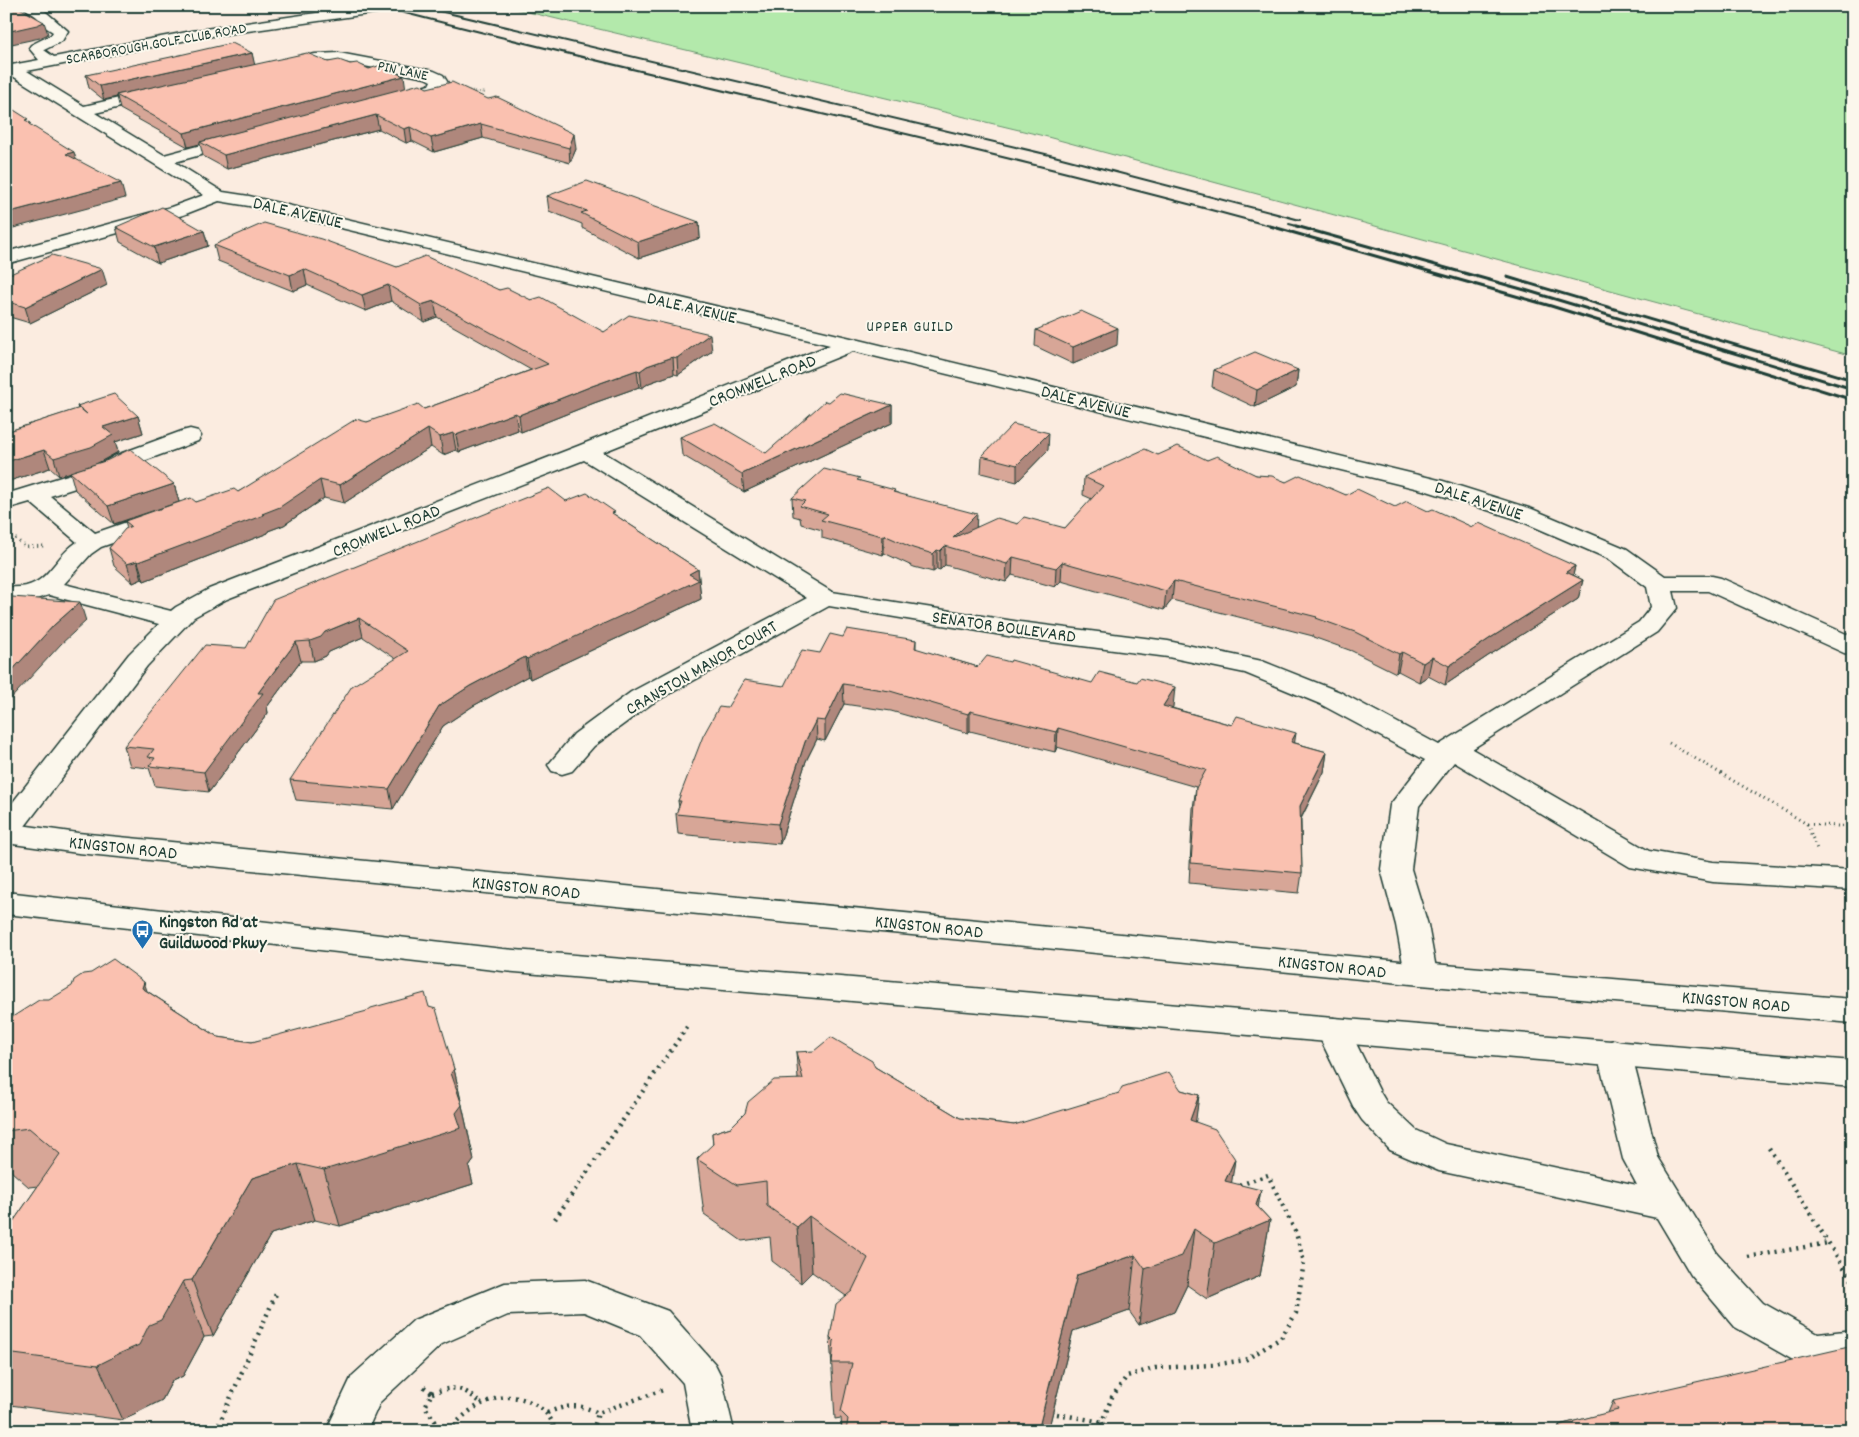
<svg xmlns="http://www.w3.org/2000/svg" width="1859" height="1437" font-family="Dekko,sans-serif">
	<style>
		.green { fill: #b3e9ab; stroke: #699370 }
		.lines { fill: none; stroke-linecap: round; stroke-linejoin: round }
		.minor-casing { stroke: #1f3d34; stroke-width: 3 }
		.major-casing { stroke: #1f3d34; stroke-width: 3 }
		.path-far2 { stroke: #1f3d34; stroke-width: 2; stroke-dasharray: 0.5 2; stroke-linecap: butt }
		.path-far1 { stroke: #1f3d34; stroke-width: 3; stroke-dasharray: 1 4; stroke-linecap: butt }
		.path { stroke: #1f3d34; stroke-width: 4.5; stroke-dasharray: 2 5; stroke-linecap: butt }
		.minor { fill: #fbf7ec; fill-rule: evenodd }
		.major { fill: #fbf7ec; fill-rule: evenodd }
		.rail-far1 { stroke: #1f3d34; stroke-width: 2 }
		.rail { stroke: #1f3d34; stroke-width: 3 }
		.wall { fill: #d7a697; stroke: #1f3d34 }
		.shaded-wall { fill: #af877b; stroke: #1f3d34 }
		.building { fill: #fac1b0; stroke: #1f3d34 }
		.labels { text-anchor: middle; stroke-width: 4; stroke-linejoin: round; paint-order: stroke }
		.far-street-label { font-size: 15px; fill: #1f3d34; stroke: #fbf7ec }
		.far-neighbourhood-label { font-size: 16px; letter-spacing: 1px; fill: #1f3d34; stroke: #fbf7ec }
		.street-label { font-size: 18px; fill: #1f3d34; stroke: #fbf7ec }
		.poi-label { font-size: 18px; font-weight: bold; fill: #1f3d34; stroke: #fbf7ec; text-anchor: start }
	</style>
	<rect width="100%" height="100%" fill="#fbece0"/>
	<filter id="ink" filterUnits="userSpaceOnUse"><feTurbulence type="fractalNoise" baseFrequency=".02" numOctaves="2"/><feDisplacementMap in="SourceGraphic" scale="10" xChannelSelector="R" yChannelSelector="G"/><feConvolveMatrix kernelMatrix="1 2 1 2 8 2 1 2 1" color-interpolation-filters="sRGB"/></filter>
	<g filter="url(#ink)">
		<polygon class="green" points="503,6 1853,6 1853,356 1044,136"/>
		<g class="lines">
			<defs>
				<g id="minor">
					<path d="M22,6h17l29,25 -6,10 -18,9 10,7 144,-27 167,-24h38l-7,4 -198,28 -171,33 57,35 70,-16 5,2 3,3 -3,3 -64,15 69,42 74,-20 6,2 2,3 -2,3 -69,19 48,30 26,4 602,142 592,143 89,28 95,40 38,27h47l9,2 132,59v18l-9,-2 -136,-62h-35l4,17 -20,24 -185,117 177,102 64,11 140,8v20l-140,-8 -83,-15 -176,-105 -35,44 -8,63 17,56 9,49 -5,8 -11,3 -11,-3 -5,-8 -9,-49 -15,-56 9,-64 35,-45 -105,-56 -75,-31 -77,-16 -148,-19 -191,-32 -178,98 -57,42 -22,25 -10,3 -10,-3 -4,-6 26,-31 57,-42 176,-94 -223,-138 -357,139 -33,18 -47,49 -131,172 -10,3v-30l123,-157 30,-30 -110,-29 -30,9 -13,-1v-16c43,4 43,-26 71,-45l-47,-40 -24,7v-15l91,-28 17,-10 68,-25 8,-2 8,2 3,5 -3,5 -68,25 -17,10 -63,20 45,37 55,-19 8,-2 8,2 4,5 -4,5 -65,23 -10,7 -27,30 107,27 5,-4 33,-18 369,-143 252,-101 -581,-139 -30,-5 -36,14 -177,49v-12l165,-45 33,-12 -193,-120h-5v-9l33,-6 -10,-12 2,-3 20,-10 2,-3 -11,-7 -5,-8zM853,351l574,140 89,28 93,40 38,28 4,20 -12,15 -200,123 -99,-53 -78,-31 -94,-20 -148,-19 -188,-30 -229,-140z"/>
					<polygon points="339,53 434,71 443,75 448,83 439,91 401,102 395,100 393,97 395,94 429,85 431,81 425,78 339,61 315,62 282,69 277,68 275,65 277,62 315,54"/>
					<polygon points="1333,1018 1345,1021 1380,1092 1386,1102 1416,1130 1446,1144 1637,1185 1623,1159 1597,1053 1602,1044 1614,1040 1626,1044 1631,1053 1658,1157 1717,1253 1763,1303 1818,1334 1853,1330 1853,1364 1814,1369 1800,1364 1735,1327 1691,1275 1657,1218 1439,1171 1390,1150 1362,1120 1354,1108 1316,1030 1321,1021"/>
					<polygon points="585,1280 668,1311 715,1364 721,1376 734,1431 692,1431 683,1383 640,1335 584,1312 508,1315 442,1344 380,1402 367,1431 326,1431 352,1376 414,1320 505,1283"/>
				</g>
				<g id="major">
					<polygon points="6,823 78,833 1421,963 1853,999 1853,1023 1421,985 78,853 6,843"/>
					<polygon points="6,892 503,949 1853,1061 1853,1087 503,971 6,914"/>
				</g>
			</defs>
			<use href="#minor" class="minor-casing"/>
			<use href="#major" class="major-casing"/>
			<polyline class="path-far2" points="467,90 486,93"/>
			<g class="path-far1">
				<polyline points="6,536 12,536 26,547 44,546"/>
				<polyline points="1669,743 1807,824 1817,849"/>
				<polyline points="1807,824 1853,827"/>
			</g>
			<g class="path">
				<polyline points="1769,1148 1853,1282"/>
				<polyline points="555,1219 687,1027"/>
				<polyline points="1748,1257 1828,1243"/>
				<polyline points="424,1387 432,1393 425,1407 442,1431"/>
				<path d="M432,1393c24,-8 30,-6 49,10"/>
				<path d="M547,1413c19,-8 32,-10 51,0l65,-23"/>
				<polyline points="1057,1414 1102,1422"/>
				<polyline points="216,1431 276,1294"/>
				<path d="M449,1431c20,-25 54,-45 85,-27 12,7 18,14 21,27"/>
				<polyline points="593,1431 598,1413"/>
				<polyline points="1104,1431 1102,1422 1112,1397 1127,1376 1155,1368 1213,1365 1245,1360 1281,1338 1296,1313 1304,1262 1296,1233 1268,1175 1237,1186"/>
			</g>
			<use href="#minor" class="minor"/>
			<use href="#major" class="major"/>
			<g class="rail-far1">
				<path d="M378,6c298,78 599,139 896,221"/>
				<polyline points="418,6 1054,156 1300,220"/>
				<polyline points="1289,224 1301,227"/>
			</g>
			<g class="rail">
				<polyline points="1270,226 1551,306 1853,400"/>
				<polyline points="1296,226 1525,290 1853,389"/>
				<polyline points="1507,277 1853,380"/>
			</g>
		</g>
		<g class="wall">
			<polygon points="252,53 254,65 328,62 406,88 427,88 576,149 570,163 483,138 434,152 412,141 406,143 379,129 227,169 203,156 200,144 188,147 120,109 117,97 104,100 89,88 86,75"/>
			<polygon points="547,196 699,222 700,238 639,258 582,228 582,224 549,211"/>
			<polygon points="116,227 204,231 208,246 158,263 120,242"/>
			<polygon points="214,245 397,267 499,290 531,300 604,332 712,351 678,375 674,374 649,383 642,388 639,387 594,403 521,432 518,430 459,452 456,450 443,455 431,447 344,503 324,498 284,525 268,531 268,533 144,581 142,579 133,583 114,566 109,548 127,528 125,521 114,524 75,490 70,472 59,476 50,468 6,482 6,432 78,409 77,406 138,416 143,433 115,442 118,452 98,463 174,484 179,502 196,502 238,492 367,422 424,409 531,370 437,317 424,322 391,301 366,311 307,285 293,291 218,261"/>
			<polygon points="6,276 107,285 30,323 6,316"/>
			<polygon points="1036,330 1117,345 1073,364 1035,346"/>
			<polygon points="1214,370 1298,370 1296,387 1255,407 1212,387"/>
			<polygon points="892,405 892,423 744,492 682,455 680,437 766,453"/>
			<polygon points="1048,450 1017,482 981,473 982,456"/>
			<polygon points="1158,455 1207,460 1256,475 1286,482 1346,495 1395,507 1428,511 1472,527 1575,566 1573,575 1583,580 1578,599 1488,656 1445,685 1428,676 1419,682 1398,671 1396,673 1352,651 1313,637 1313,636 1172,600 1164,610 1061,581 1055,587 1012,575 1006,582 945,565 940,570 937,569 933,572 914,567 884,553 883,555 822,538 822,530 801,524 800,518 793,516 792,498 860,481 895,492 977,527 1018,524 1065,528 1092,499 1083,495 1084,477"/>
			<polygon points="566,501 615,515 698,569 701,599 530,679 528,676 473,706 443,726 393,809 296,800 290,780 396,659 363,637 329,652 326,656 314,661 301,661 267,707 268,713 209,792 155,786 149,768 130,766 124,746 246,648"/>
			<polygon points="843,637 916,640 916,649 978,667 1173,707 1172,708 1327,752 1324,772 1301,819 1302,873 1299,893 1189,883 1193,808 1196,787 1057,747 1055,752 970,731 968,733 891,711 844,704 825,741 817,739 806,761 780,844 678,834 676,814 679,807 678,801 727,708 784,686 820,653"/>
			<polygon points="147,991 218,1037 252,1042 429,1007 454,1069 474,1160 469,1167 473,1184 340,1226 315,1220 271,1234 213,1336 204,1337 183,1376 172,1381 162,1400 138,1412 136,1414 123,1420 10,1405 6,1398 6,1232 38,1186 29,1187 12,1172 9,1163 6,1161 6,1021"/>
			<polygon points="796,1052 875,1067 960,1118 1014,1125 1181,1090 1199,1095 1195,1122 1235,1159 1231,1183 1258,1207 1270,1220 1260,1276 1207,1299 1187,1285 1174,1312 1139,1325 1129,1311 1073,1331 1048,1431 842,1431 841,1418 835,1419 830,1337 846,1296 812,1272 801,1283 772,1261 770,1237 742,1241 704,1214 697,1159 713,1145 712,1133 731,1127 745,1113 798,1079"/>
			<polygon points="1613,1401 1853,1431 1557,1431 1559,1425 1608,1413"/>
		</g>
		<g class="shaded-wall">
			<polygon points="44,22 48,34 40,38 7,45 6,32"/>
			<polygon points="252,53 255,66 116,95 117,97 104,100 100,86"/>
			<polygon points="404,76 406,90 200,142 200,144 188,147 184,133"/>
			<polygon points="376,115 379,129 227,169 224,155"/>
			<polygon points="481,124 483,138 434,152 431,138"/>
			<polygon points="410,127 412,141 406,143 404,129"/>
			<polygon points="574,134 576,149 570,163 569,148"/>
			<polygon points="74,152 78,166 66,154"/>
			<polygon points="121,183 125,198 6,230 6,213"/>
			<polygon points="699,222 700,238 639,258 638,242"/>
			<polygon points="204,231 208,246 158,263 154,247"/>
			<polygon points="102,269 107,285 30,323 25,307"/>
			<polygon points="304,269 307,285 293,291 290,275"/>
			<polygon points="388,285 391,301 366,311 362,295"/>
			<polygon points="434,301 437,317 424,322 421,305"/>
			<polygon points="1118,328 1117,345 1073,364 1073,347"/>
			<polygon points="710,334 712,351 678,375 677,358"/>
			<polygon points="673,357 674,374 649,383 642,388 640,371 647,366"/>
			<polygon points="637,370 639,387 594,403 521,432 519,415 592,386"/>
			<polygon points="1298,370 1296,387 1255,407 1257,390"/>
			<polygon points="892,405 892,423 744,492 742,474"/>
			<polygon points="515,413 518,430 459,452 456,435"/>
			<polygon points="138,416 143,433 115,442 118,452 96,464 59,476 54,458 103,427"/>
			<polygon points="428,429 431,447 344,503 340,485"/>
			<polygon points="453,433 456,450 443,455 440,437"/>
			<polygon points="1049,433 1048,450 1017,482 1017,465"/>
			<polygon points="44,450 50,468 6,482 6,462"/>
			<polygon points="320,480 324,498 284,525 268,531 268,533 144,581 138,562 262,514"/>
			<polygon points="174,484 179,502 114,524 108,506"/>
			<polygon points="977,514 976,532 953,538"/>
			<polygon points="884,535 884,553 883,555 882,536"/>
			<polygon points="945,546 945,565 940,570 940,551"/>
			<polygon points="937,550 937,569 933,572 933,554"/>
			<polygon points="1013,557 1012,575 1006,582 1007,564"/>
			<polygon points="137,561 142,579 133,583 127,564"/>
			<polygon points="1062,562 1061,581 1055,587 1056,568"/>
			<polygon points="1575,566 1571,585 1566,572"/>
			<polygon points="698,569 701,599 530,679 527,659"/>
			<polygon points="1583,580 1578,599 1488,656 1445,685 1449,666 1492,637"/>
			<polygon points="1174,581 1172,600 1164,610 1166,591"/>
			<polygon points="80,602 86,621 61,644 6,704 6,677 54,625"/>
			<polygon points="359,618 363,637 329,652 326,656 314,661 310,641 325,632"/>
			<polygon points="296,642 301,661 267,707 268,713 209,792 204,772 258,693"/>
			<polygon points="1402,652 1398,671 1396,673 1399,654"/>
			<polygon points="525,657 528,676 473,706 443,726 393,809 389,789 439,706 470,686"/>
			<polygon points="1432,657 1428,676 1419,682 1423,663"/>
			<polygon points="843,684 844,704 825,741 825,721"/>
			<polygon points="1175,687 1173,707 1161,725 1163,706"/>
			<polygon points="970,711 970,731 968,733 968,714"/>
			<polygon points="816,720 817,739 806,761 780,844 778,824 805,742"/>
			<polygon points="1058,728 1057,747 1055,752 1056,732"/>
			<polygon points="1296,733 1293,753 1291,742"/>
			<polygon points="1327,752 1324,772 1297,826 1300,806"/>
			<polygon points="144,982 163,1037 142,988"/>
			<polygon points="454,1069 474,1160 469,1167 473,1184 340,1226 324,1170 456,1113 451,1073"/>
			<polygon points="1199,1095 1192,1150 1190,1120"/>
			<polygon points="1235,1159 1227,1215 1225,1181"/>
			<polygon points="298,1164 315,1220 271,1234 213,1336 192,1280 252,1178"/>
			<polygon points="1261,1190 1255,1226 1270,1220 1260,1276 1207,1299 1215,1243 1256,1205"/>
			<polygon points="809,1216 812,1272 801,1283 797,1227"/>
			<polygon points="1194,1229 1187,1285 1174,1312 1139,1325 1145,1269"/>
			<polygon points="1135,1255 1129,1311 1073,1331 1048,1431 1038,1431 1077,1275"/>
			<polygon points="183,1281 204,1337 183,1376 172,1381 162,1400 138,1412 136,1414 123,1420 98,1365 114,1356 149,1325"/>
		</g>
		<g class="building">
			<polygon points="6,6 16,6 44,22 37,25 6,32"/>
			<polygon points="232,43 252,53 100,86 86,75 171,57"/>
			<polygon points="307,53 328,62 339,60 350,64 357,63 369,69 378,66 404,76 184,133 116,95"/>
			<polygon points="452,82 488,99 497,97 574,134 569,148 481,124 431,138 410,127 404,129 376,115 224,155 200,142 420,84 427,88"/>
			<polygon points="6,105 28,119 25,120 31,123 29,124 74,152 66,154 121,183 6,213"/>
			<polygon points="587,181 699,222 638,242 581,213 587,211 547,196"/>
			<polygon points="162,207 204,231 154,247 116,227"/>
			<polygon points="264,223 321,239 397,267 425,256 499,290 507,288 531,300 541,297 604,332 629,315 710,334 677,358 673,357 647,366 640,371 637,370 592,386 519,415 515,413 456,435 453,433 440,437 428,429 340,485 320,480 280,507 262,514 264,515 138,562 137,561 127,564 109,548 125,529 131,526 125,521 191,498 196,502 234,489 238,492 356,419 367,422 418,404 424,409 548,364 434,301 421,305 388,285 362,295 304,269 290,275 214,245"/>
			<polygon points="52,255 102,269 25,307 6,301 6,276"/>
			<polygon points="1081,311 1118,328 1073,347 1036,330"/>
			<polygon points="1255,352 1298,370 1257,390 1214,370"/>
			<polygon points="840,393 892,405 742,474 680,437 715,423 766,453 825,401 829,402"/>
			<polygon points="114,394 138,416 103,427 113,435 91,447 54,458 44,450 6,462 6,432 80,408 87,414 77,406"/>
			<polygon points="1013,424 1049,433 1017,465 982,456"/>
			<polygon points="1178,446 1207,460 1217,456 1256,475 1272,476 1286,482 1300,475 1346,495 1357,489 1395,507 1407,501 1428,511 1433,509 1472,527 1479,523 1575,566 1566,572 1583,580 1492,637 1449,666 1432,657 1423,663 1402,652 1399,654 1355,632 1316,618 1317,617 1174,581 1166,591 1062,562 1056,568 1013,557 1007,564 945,546 940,551 937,550 933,554 913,548 884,535 882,536 821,520 828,514 800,506 805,501 792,498 824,469 860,478 857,480 895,490 893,492 977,514 953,538 997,518 1018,524 1024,517 1065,528 1103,486 1084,477 1145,449 1158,455"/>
			<polygon points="130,449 174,484 108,506 70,472 108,460"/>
			<polygon points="549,488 566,501 587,493 615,512 612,513 698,569 689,574 699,580 527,659 525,657 470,686 439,706 389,789 290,780 352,686 408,651 359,618 325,632 321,637 310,641 296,642 258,693 263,693 204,772 149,766 155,758 148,757 154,749 124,746 205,645 246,648 273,600"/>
			<polygon points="12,597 80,602 54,625 6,677 6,602"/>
			<polygon points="847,629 916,640 915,648 978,667 987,656 1010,662 1011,660 1092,683 1099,672 1137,682 1140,678 1175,687 1163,706 1232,725 1237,716 1296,733 1291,742 1327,752 1300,806 1302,873 1191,863 1196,788 1206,770 1058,728 1056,732 970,711 968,714 890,691 843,684 825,721 816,720 805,742 778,824 676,814 681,801 678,801 703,736 719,707 727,708 744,680 784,686 802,650 820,653 830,634 843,637"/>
			<polygon points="113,959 144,982 142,988 218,1037 252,1042 367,1011 371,1008 425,993 429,1007 436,1009 454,1069 451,1073 462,1105 456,1113 461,1128 324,1170 298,1164 252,1178 192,1280 183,1281 161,1320 149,1325 139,1345 114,1356 112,1358 98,1365 6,1353 6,1232 60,1154 29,1128 6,1131 6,1021 39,1000 49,1000 72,986 74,980 83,974 91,973"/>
			<polygon points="831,1037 872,1061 875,1067 960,1118 1014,1125 1119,1093 1122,1087 1169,1072 1181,1090 1199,1095 1190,1120 1215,1129 1235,1159 1225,1181 1261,1190 1256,1205 1270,1220 1215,1243 1194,1229 1182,1256 1145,1269 1135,1255 1077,1275 1038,1431 846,1431 848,1419 841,1412 852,1363 832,1363 834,1341 830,1337 836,1304 852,1291 868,1258 809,1216 797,1227 767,1206 766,1181 737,1185 697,1159 713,1144 712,1133 731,1127 745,1113 748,1102 774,1080 803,1079 796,1052 814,1051"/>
			<polygon points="1853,1346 1853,1431 1563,1431 1559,1425 1618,1410 1613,1401"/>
		</g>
	</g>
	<defs>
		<symbol id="bus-pin" viewBox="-11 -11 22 30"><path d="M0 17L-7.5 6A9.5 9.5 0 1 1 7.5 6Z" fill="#1f6fb2" stroke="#fbf7ec"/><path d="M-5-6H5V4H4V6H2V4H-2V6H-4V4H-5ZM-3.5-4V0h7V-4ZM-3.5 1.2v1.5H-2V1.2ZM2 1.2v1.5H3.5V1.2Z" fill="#fff"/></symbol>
	</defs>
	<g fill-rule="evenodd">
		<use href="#bus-pin" x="130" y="918" width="25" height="34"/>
	</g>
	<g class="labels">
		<g class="far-street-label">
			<text transform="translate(156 43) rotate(-10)" y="5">SCARBOROUGH GOLF CLUB ROAD</text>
			<text transform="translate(403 70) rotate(12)" y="5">PIN LANE</text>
		</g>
		<g class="far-neighbourhood-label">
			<text x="910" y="331">UPPER GUILD</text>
		</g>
		<g class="street-label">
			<text transform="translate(298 212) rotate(13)" y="6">DALE AVENUE</text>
			<text transform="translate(692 307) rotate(13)" y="6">DALE AVENUE</text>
			<text transform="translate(762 380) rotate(-22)" y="6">CROMWELL ROAD</text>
			<text transform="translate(1086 401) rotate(14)" y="6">DALE AVENUE</text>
			<text transform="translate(1479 500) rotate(18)" y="6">DALE AVENUE</text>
			<text transform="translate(386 530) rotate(-22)" y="6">CROMWELL ROAD</text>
			<text transform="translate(1004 626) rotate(8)" y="6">SENATOR BOULEVARD</text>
			<text transform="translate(701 667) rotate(-30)" y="6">CRANSTON MANOR COURT</text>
			<text transform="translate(123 847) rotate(6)" y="6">KINGSTON ROAD</text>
			<text transform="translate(526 887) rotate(6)" y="6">KINGSTON ROAD</text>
			<text transform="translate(929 926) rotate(6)" y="6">KINGSTON ROAD</text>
			<text transform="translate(1332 966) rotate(6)" y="6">KINGSTON ROAD</text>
			<text transform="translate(1736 1001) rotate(5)" y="6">KINGSTON ROAD</text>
		</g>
		<g class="poi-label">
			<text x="159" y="927">Kingston Rd at<tspan x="159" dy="21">Guildwood Pkwy</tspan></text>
		</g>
	</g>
	<rect width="1859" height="1437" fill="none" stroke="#fbf7ec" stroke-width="25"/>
	<rect x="12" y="12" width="1834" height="1412" fill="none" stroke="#1f3d34" stroke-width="2" filter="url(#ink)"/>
</svg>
